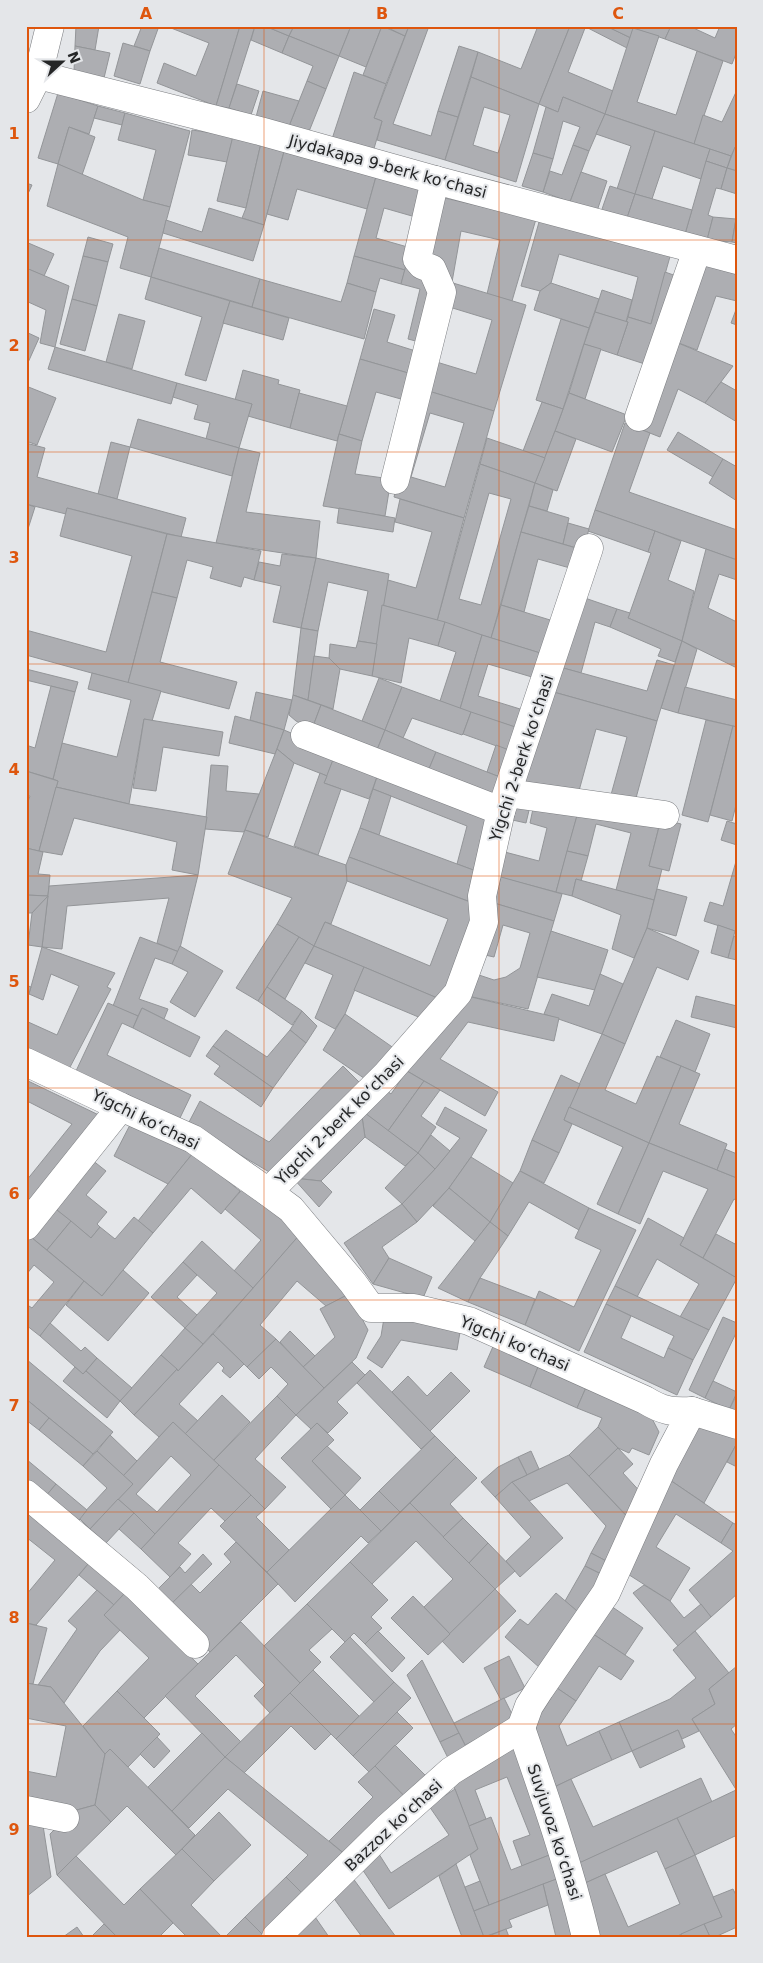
<svg xmlns="http://www.w3.org/2000/svg" width="763" height="1963" font-family="'DejaVu Sans',sans-serif">
	<style>
		.building { fill: #adaeb2; stroke: #939598; fill-rule: evenodd }
		.lines { fill: none; stroke-linecap: round; stroke-linejoin: round }
		.minor-casing { stroke: #7b7d80; stroke-width: 29 }
		.minor { stroke: #fff; stroke-width: 28 }
		.grid { fill: none; stroke: #de560d; stroke-width: 1; stroke-opacity: 0.55 }
		.labels { text-anchor: middle; stroke-width: 4; stroke-linejoin: round; paint-order: stroke }
		.street-label { font-size: 16px; fill: #252627; stroke: #e4e6e9 }
		.neatline { fill: none; stroke: #de560d; stroke-width: 2 }
		.grid-label { font-size: 16px; text-anchor: middle; font-weight: bold; fill: #de560d }
	</style>
	<rect width="100%" height="100%" fill="#e4e6e9"/>
	<g class="building">
		<polygon points="76,26 99,26 95,50 75,46"/>
		<polygon points="142,26 159,26 150,51 134,46"/>
		<polygon points="166,26 240,26 216,106 157,83 164,63 196,76 209,43"/>
		<polygon points="240,26 255,26 229,108 216,106"/>
		<polygon points="255,26 265,26 289,36 282,53 251,40"/>
		<polygon points="265,26 294,26 289,36"/>
		<polygon points="294,26 331,28 351,26 339,56 289,36"/>
		<polygon points="351,26 382,26 366,67 339,56"/>
		<polygon points="382,26 405,36 386,84 363,75"/>
		<polygon points="384,26 409,26 405,36"/>
		<polygon points="409,26 429,26 393,124 431,136 438,111 458,117 445,160 377,140 382,121 374,118"/>
		<polygon points="538,26 570,26 539,104 471,77 478,52 521,69"/>
		<polygon points="570,26 584,26 585,28 568,72 613,91 605,114 563,97 558,112 539,104"/>
		<polygon points="584,26 606,26 631,38 627,48"/>
		<polygon points="606,26 671,26 665,39 633,28 631,38"/>
		<polygon points="671,26 689,26 715,38 720,26 737,26 737,51 732,64 665,39"/>
		<polygon points="633,28 659,36 637,102 676,115 697,51 723,61 694,144 605,114"/>
		<polygon points="289,36 339,56 326,89 307,81 313,66 282,53"/>
		<polygon points="123,43 150,51 140,84 114,76"/>
		<polygon points="75,46 110,53 104,78 74,71"/>
		<polygon points="459,46 478,52 458,117 438,111"/>
		<polygon points="354,72 386,84 374,118 382,121 373,152 332,139"/>
		<path d="M471,77l68,27 -23,78 -71,-22zM484,107l26,8 -12,38 -25,-8z"/>
		<polygon points="307,81 326,89 308,134 289,126"/>
		<polygon points="237,84 259,91 251,115 229,108"/>
		<polygon points="737,90 737,144 731,156 694,144 703,115 722,122"/>
		<polygon points="263,91 299,101 289,126 256,117"/>
		<polygon points="58,93 98,106 89,134 69,127 58,164 38,158"/>
		<polygon points="563,97 605,114 589,151 573,145 580,127 563,121 553,159 533,153 546,107 558,112"/>
		<polygon points="98,106 125,113 122,125 94,118"/>
		<polygon points="125,113 190,131 170,207 143,200 156,150 118,140"/>
		<polygon points="605,114 655,131 635,194 617,189 631,146 596,134"/>
		<polygon points="69,127 95,137 82,175 58,164"/>
		<polygon points="192,130 233,136 227,162 188,155"/>
		<polygon points="655,131 710,149 701,179 663,166 652,199 635,194"/>
		<polygon points="233,136 261,143 246,208 217,201"/>
		<polygon points="261,143 285,148 264,225 242,218 246,208"/>
		<polygon points="573,145 589,151 570,202 543,192 550,171 562,175"/>
		<polygon points="735,147 737,147 737,171 727,168"/>
		<polygon points="285,148 377,173 367,209 297,189 288,220 267,214"/>
		<polygon points="710,149 731,156 727,168 706,161"/>
		<polygon points="533,153 553,159 543,192 522,186"/>
		<polygon points="706,161 727,168 721,189 716,188 708,215 713,217 707,240 685,234"/>
		<polygon points="58,164 143,200 170,207 151,277 120,268 128,237 47,206"/>
		<polygon points="727,168 737,171 737,194 721,189"/>
		<polygon points="581,172 607,181 597,211 570,202"/>
		<polygon points="377,173 427,187 419,218 384,208 376,238 411,248 405,270 354,256"/>
		<polygon points="26,183 32,185 26,198"/>
		<polygon points="610,186 635,194 626,221 601,212"/>
		<polygon points="635,194 692,210 685,234 626,221"/>
		<polygon points="436,196 536,219 512,301 487,294 500,240 461,231 452,282 427,256"/>
		<polygon points="209,208 264,225 253,261 163,233 166,220 202,232"/>
		<polygon points="541,215 671,253 651,324 628,317 638,277 559,254 551,283 540,291 521,286"/>
		<polygon points="713,217 736,219 732,242 707,240"/>
		<polygon points="736,219 737,219 737,243 732,242"/>
		<polygon points="88,237 113,244 108,262 83,256"/>
		<polygon points="26,242 54,254 44,276 26,268"/>
		<polygon points="159,248 260,279 252,307 151,277"/>
		<polygon points="83,256 108,262 97,306 72,299"/>
		<polygon points="354,256 405,270 401,284 380,278 376,292 347,283"/>
		<polygon points="698,263 737,274 737,301 716,296 697,350 671,340"/>
		<polygon points="406,265 440,292 427,344 408,339 420,289 401,284"/>
		<polygon points="26,268 69,286 55,347 40,343 46,310 26,301"/>
		<polygon points="665,272 682,278 654,367 617,355 628,322 626,322 628,317 651,324"/>
		<polygon points="151,277 230,301 206,381 185,375 202,317 145,299"/>
		<polygon points="260,279 341,302 347,283 376,292 364,339 252,307"/>
		<polygon points="453,283 526,305 494,411 422,389 430,360 476,374 492,320 446,306"/>
		<polygon points="551,283 599,299 589,328 534,310 540,291"/>
		<polygon points="602,290 632,300 626,322 595,312"/>
		<polygon points="72,299 97,306 85,351 60,344"/>
		<polygon points="230,301 289,318 283,340 223,323"/>
		<polygon points="737,307 737,325 731,323"/>
		<polygon points="374,309 395,315 387,342 422,353 415,375 360,359"/>
		<polygon points="595,312 628,322 617,355 584,344"/>
		<polygon points="119,314 145,321 132,369 106,362"/>
		<polygon points="561,319 589,328 563,409 536,400"/>
		<polygon points="26,332 39,338 26,367"/>
		<polygon points="671,340 733,366 705,403 678,389 660,437 637,428"/>
		<polygon points="584,344 601,349 585,399 569,393"/>
		<polygon points="55,347 177,383 171,404 48,369"/>
		<polygon points="360,359 415,375 408,401 376,392 362,441 339,434"/>
		<polygon points="243,370 279,380 278,384 300,390 290,428 248,416 252,404 235,400"/>
		<polygon points="721,382 737,391 737,422 705,403"/>
		<polygon points="177,383 252,404 239,448 206,439 210,423 194,419 198,405 173,397"/>
		<polygon points="26,386 56,398 37,445 26,441"/>
		<path d="M422,389l72,22 -30,107 -70,-21zM430,413l34,10 -19,64 -34,-10z"/>
		<polygon points="299,393 347,406 337,441 290,428"/>
		<polygon points="569,393 627,415 612,452 555,431"/>
		<polygon points="542,402 563,409 545,458 523,451"/>
		<polygon points="138,419 239,448 232,476 130,447"/>
		<polygon points="625,423 650,433 629,492 737,530 737,560 595,510"/>
		<polygon points="555,431 576,439 557,491 535,483"/>
		<polygon points="678,432 723,459 713,477 667,450"/>
		<polygon points="339,434 362,441 355,474 391,479 385,516 323,506"/>
		<polygon points="487,438 545,458 535,483 480,464"/>
		<polygon points="111,442 130,447 117,499 98,494"/>
		<polygon points="26,443 45,448 37,477 186,518 181,537 67,508 66,514 26,504"/>
		<polygon points="239,448 260,453 246,512 320,521 316,558 216,543"/>
		<polygon points="723,459 737,467 737,501 709,483"/>
		<path d="M480,464l55,19 -44,155 -54,-17zM489,493l22,6 -30,106 -22,-6z"/>
		<polygon points="535,483 553,490 547,511 529,506"/>
		<polygon points="400,499 464,518 437,621 382,605 388,580 416,588 432,532 395,522"/>
		<polygon points="26,504 35,507 26,535"/>
		<polygon points="529,506 569,518 563,544 521,532"/>
		<polygon points="67,508 167,534 128,683 26,655 26,630 106,652 132,556 60,536"/>
		<polygon points="339,508 395,518 393,532 337,523"/>
		<polygon points="595,510 655,531 648,552 588,531"/>
		<polygon points="568,523 589,529 583,550 563,544"/>
		<polygon points="655,531 681,541 668,580 694,591 682,641 628,618 651,553 648,552"/>
		<polygon points="521,532 583,550 577,570 538,559 524,612 501,605"/>
		<polygon points="167,534 261,551 254,580 244,577 241,587 210,578 213,567 187,560 177,598 152,592"/>
		<polygon points="706,549 737,560 737,580 719,574 708,608 737,622 737,668 682,641"/>
		<polygon points="282,554 316,558 301,628 273,622 281,586 254,580 259,562 280,566"/>
		<polygon points="316,558 389,574 377,644 358,641 368,591 328,582 318,631 301,628"/>
		<polygon points="152,592 177,598 160,662 237,682 229,709 128,683"/>
		<polygon points="576,595 617,609 610,627 595,622 581,673 556,666"/>
		<polygon points="382,605 445,622 438,646 409,638 401,683 372,676"/>
		<polygon points="501,605 560,623 550,656 491,638"/>
		<polygon points="617,609 630,613 628,618 682,641 675,662 658,656 661,649 610,627"/>
		<polygon points="445,622 482,635 460,709 440,701 456,652 438,646"/>
		<polygon points="301,628 318,631 308,700 293,695"/>
		<polygon points="482,635 550,656 542,680 488,664 478,696 533,713 527,731 460,709"/>
		<polygon points="358,641 377,644 372,676 340,669 329,658 330,644 356,648"/>
		<polygon points="682,641 697,649 678,713 661,708"/>
		<polygon points="314,656 329,658 340,669 333,709 308,700"/>
		<polygon points="657,660 674,665 657,721 550,691 556,666 647,691"/>
		<polygon points="26,669 78,682 75,692 26,680"/>
		<polygon points="92,673 161,691 152,721 144,719 129,804 56,787 58,781 53,779 62,743 117,757 131,700 88,689"/>
		<polygon points="379,678 402,687 385,730 362,721"/>
		<polygon points="51,686 75,692 53,779 26,771 26,745 35,748"/>
		<polygon points="402,687 471,712 463,734 462,735 412,718 403,738 385,730"/>
		<polygon points="685,687 737,700 737,727 678,713"/>
		<polygon points="550,691 657,721 633,809 609,802 627,737 596,729 577,798 522,790"/>
		<polygon points="256,692 292,700 284,730 250,720"/>
		<polygon points="293,695 321,705 312,729 296,721 289,715"/>
		<polygon points="321,705 385,730 375,755 312,729"/>
		<polygon points="471,712 527,731 519,754 463,734"/>
		<polygon points="235,716 284,730 275,754 229,743"/>
		<polygon points="144,719 223,732 219,756 163,747 156,791 133,788"/>
		<polygon points="706,720 733,726 708,822 682,815"/>
		<polygon points="733,726 737,727 737,801 732,821 710,815"/>
		<polygon points="284,730 336,752 327,776 294,763 277,749"/>
		<polygon points="385,730 436,752 426,776 375,755"/>
		<polygon points="496,745 519,754 510,781 487,772"/>
		<polygon points="277,749 294,763 268,837 245,830"/>
		<polygon points="336,752 379,771 369,799 324,783"/>
		<polygon points="436,752 510,781 500,806 426,776"/>
		<polygon points="211,765 228,766 226,791 259,794 244,832 205,829"/>
		<polygon points="26,771 58,781 39,851 26,848 26,807 30,796 26,795"/>
		<polygon points="379,771 491,815 476,871 457,864 467,826 373,789"/>
		<polygon points="320,773 327,776 324,783 341,789 318,855 294,846"/>
		<polygon points="56,787 129,804 207,817 198,875 172,870 177,842 74,818 62,855 39,851"/>
		<polygon points="373,789 391,796 379,835 360,828"/>
		<polygon points="513,798 531,802 526,823 508,819"/>
		<polygon points="535,799 580,805 556,892 495,876 501,851 539,861 547,828 530,823"/>
		<polygon points="580,805 661,819 649,866 662,869 654,900 616,890 631,833 596,824 588,856 567,851"/>
		<polygon points="661,819 681,824 669,871 649,866"/>
		<polygon points="727,821 737,824 737,845 721,840"/>
		<polygon points="360,828 476,871 468,901 349,857"/>
		<polygon points="245,830 346,865 347,881 331,924 325,922 314,946 277,924 292,898 228,874"/>
		<polygon points="26,848 43,852 38,874 50,875 48,896 26,895"/>
		<polygon points="567,851 588,856 581,881 576,879 572,896 556,892"/>
		<polygon points="349,857 481,906 442,1000 314,946 325,922 430,966 448,919 347,881 346,865"/>
		<polygon points="737,858 737,926 735,931 704,921 710,902 723,906"/>
		<polygon points="198,875 179,952 157,943 169,898 67,906 62,949 42,947 49,886"/>
		<polygon points="501,877 562,894 554,921 494,903"/>
		<polygon points="576,879 654,900 647,928 634,958 612,949 621,915 572,896"/>
		<polygon points="657,889 687,897 676,936 647,928"/>
		<polygon points="26,895 48,896 32,913 26,913"/>
		<polygon points="48,896 42,947 28,945 32,913"/>
		<path d="M494,903l60,18 -26,88 -65,-14zM503,925l27,8 -10,35 -14,9 -12,3 -15,-5 6,-20 9,2z"/>
		<polygon points="277,924 299,937 258,1001 236,988"/>
		<polygon points="718,925 735,931 728,958 711,953"/>
		<polygon points="647,928 699,951 688,980 657,967 625,1044 602,1034"/>
		<polygon points="551,931 608,950 595,990 537,977"/>
		<polygon points="734,936 737,937 737,960 728,958"/>
		<polygon points="140,937 179,952 172,964 155,958 139,999 168,1009 164,1019 142,1008 138,1016 113,1006"/>
		<polygon points="299,937 314,946 285,999 267,987"/>
		<polygon points="180,946 223,971 195,1017 170,1002 188,972 172,964"/>
		<polygon points="314,946 364,967 345,1014 335,1029 315,1018 333,975 305,963"/>
		<polygon points="42,947 115,973 107,987 111,989 69,1069 26,1050 26,1021 57,1035 79,986 51,974 43,1000 29,994"/>
		<polygon points="364,967 442,1000 428,1021 354,990"/>
		<polygon points="600,974 623,984 602,1034 544,1014 552,994 589,1006"/>
		<polygon points="26,985 31,987 26,1003"/>
		<polygon points="267,987 302,1011 292,1025 258,1001"/>
		<polygon points="463,995 559,1018 554,1041 468,1022 440,1059 498,1092 485,1116 407,1071"/>
		<polygon points="696,996 737,1006 737,1028 691,1017"/>
		<polygon points="108,1003 138,1016 133,1028 122,1023 107,1055 191,1095 179,1120 76,1071"/>
		<polygon points="142,1008 200,1037 190,1057 133,1028"/>
		<polygon points="302,1011 317,1026 306,1043 290,1030"/>
		<polygon points="345,1014 398,1051 371,1083 323,1050"/>
		<polygon points="676,1020 710,1034 695,1072 660,1057"/>
		<polygon points="226,1030 267,1057 290,1030 306,1043 273,1088 213,1046"/>
		<polygon points="602,1034 625,1044 605,1090 636,1104 657,1056 681,1066 649,1143 569,1107"/>
		<polygon points="213,1046 273,1088 261,1107 214,1074 220,1066 206,1056"/>
		<polygon points="343,1066 364,1087 276,1176 188,1124 200,1101 269,1142"/>
		<polygon points="681,1066 700,1074 679,1124 727,1144 717,1170 649,1143"/>
		<polygon points="407,1071 424,1081 388,1131 361,1110 380,1085 391,1094"/>
		<polygon points="561,1075 580,1084 564,1120 572,1124 559,1153 532,1140"/>
		<polygon points="26,1080 105,1118 26,1218 26,1181 72,1124 29,1102 26,1107"/>
		<polygon points="424,1081 440,1090 421,1116 436,1127 418,1153 388,1131"/>
		<polygon points="445,1107 487,1130 471,1157 449,1188 417,1222 402,1204 435,1169 460,1138 436,1124"/>
		<polygon points="569,1107 649,1143 618,1214 597,1204 623,1147 564,1120"/>
		<polygon points="361,1110 418,1153 405,1166 365,1137"/>
		<polygon points="361,1110 365,1137 321,1181 293,1178"/>
		<polygon points="132,1121 193,1153 168,1184 114,1156"/>
		<polygon points="431,1135 450,1151 435,1169 418,1153"/>
		<polygon points="532,1140 559,1153 544,1183 520,1171"/>
		<polygon points="649,1143 737,1178 737,1201 734,1199 703,1258 680,1245 708,1189 663,1171 640,1224 618,1214"/>
		<polygon points="725,1149 737,1154 737,1178 717,1170"/>
		<polygon points="193,1153 240,1191 221,1214 191,1188 153,1233 138,1221"/>
		<polygon points="418,1153 435,1169 402,1204 385,1188"/>
		<polygon points="87,1156 106,1171 86,1195 107,1212 97,1224 100,1227 91,1238 48,1203"/>
		<polygon points="471,1157 513,1183 490,1222 449,1188"/>
		<polygon points="520,1171 589,1208 579,1230 529,1202 508,1236 490,1222"/>
		<polygon points="293,1178 321,1181 332,1192 319,1207"/>
		<polygon points="247,1184 302,1232 253,1288 234,1271 261,1240 225,1209"/>
		<polygon points="449,1188 490,1222 475,1241 433,1206"/>
		<polygon points="48,1203 71,1221 47,1250 26,1233"/>
		<polygon points="402,1204 417,1222 382,1247 389,1258 373,1284 344,1243"/>
		<polygon points="589,1208 636,1230 579,1351 525,1325 539,1291 574,1307 601,1250 575,1238"/>
		<polygon points="134,1217 153,1233 102,1296 47,1250 71,1221 91,1238 100,1227 115,1239"/>
		<polygon points="648,1218 684,1238 680,1245 737,1278 709,1330 680,1317 699,1284 657,1259 637,1297 615,1286"/>
		<polygon points="490,1222 508,1236 480,1278 468,1302 438,1288"/>
		<polygon points="302,1232 349,1294 326,1306 297,1281 260,1325 276,1339 247,1367 213,1334"/>
		<polygon points="26,1233 84,1281 40,1336 26,1325 26,1304 32,1308 54,1282 34,1265 26,1275"/>
		<polygon points="716,1234 737,1245 737,1278 703,1258"/>
		<polygon points="202,1241 253,1288 203,1344 185,1328 217,1293 183,1262"/>
		<polygon points="389,1258 432,1277 423,1298 373,1284"/>
		<polygon points="183,1262 197,1275 177,1297 197,1315 185,1328 151,1297"/>
		<polygon points="123,1270 149,1293 108,1341 66,1305 84,1281 102,1296"/>
		<polygon points="480,1278 535,1299 525,1325 468,1302"/>
		<polygon points="615,1286 709,1330 693,1360 668,1348 674,1336 606,1304"/>
		<polygon points="349,1294 368,1330 356,1358 324,1388 303,1367 335,1337 320,1309"/>
		<polygon points="606,1304 631,1316 621,1338 664,1358 668,1348 693,1360 677,1395 584,1352"/>
		<polygon points="385,1312 461,1326 457,1350 401,1340 382,1368 367,1358 381,1336"/>
		<polygon points="723,1317 737,1323 737,1331 705,1398 689,1390"/>
		<polygon points="50,1323 81,1351 85,1347 97,1358 83,1374 40,1336"/>
		<polygon points="185,1328 203,1344 178,1371 161,1355"/>
		<polygon points="290,1331 315,1356 303,1367 280,1342"/>
		<polygon points="213,1334 244,1364 230,1378 222,1371 224,1368 218,1362 179,1404 198,1421 185,1434 173,1422 159,1437 134,1415 177,1369 178,1371"/>
		<polygon points="276,1339 324,1388 296,1415 277,1396 288,1384 271,1367 259,1379 247,1367"/>
		<polygon points="495,1342 540,1362 530,1387 484,1367"/>
		<polygon points="161,1355 177,1369 134,1415 120,1401"/>
		<polygon points="97,1358 132,1388 120,1401 86,1371"/>
		<polygon points="26,1359 113,1432 93,1454 26,1399"/>
		<polygon points="352,1362 365,1375 337,1402 348,1413 328,1433 317,1423 311,1429 296,1415"/>
		<polygon points="540,1362 588,1383 577,1408 530,1387"/>
		<polygon points="75,1367 83,1374 86,1371 120,1401 107,1418 63,1381"/>
		<polygon points="370,1370 435,1436 421,1449 357,1383"/>
		<polygon points="451,1372 470,1391 430,1431 392,1392 408,1376 427,1396"/>
		<polygon points="713,1381 737,1392 729,1410 705,1398"/>
		<polygon points="588,1383 647,1409 659,1432 649,1455 632,1448 629,1453 618,1448 598,1427 602,1418 577,1408"/>
		<polygon points="737,1394 737,1413 729,1410"/>
		<polygon points="222,1395 250,1422 213,1461 185,1434"/>
		<polygon points="277,1396 296,1415 255,1459 286,1487 265,1509 213,1461"/>
		<polygon points="26,1399 49,1418 39,1430 26,1420"/>
		<polygon points="697,1417 737,1434 737,1443 704,1503 667,1478"/>
		<polygon points="49,1418 93,1454 83,1466 39,1430"/>
		<path d="M173,1422l46,43 -64,69 -37,-35 15,-15 -10,-8zM171,1456l20,19 -34,37 -21,-18z"/>
		<polygon points="317,1423 334,1440 312,1461 345,1495 331,1509 281,1458"/>
		<polygon points="598,1427 618,1448 589,1476 569,1455"/>
		<polygon points="110,1435 137,1461 123,1476 97,1451"/>
		<polygon points="435,1436 456,1457 400,1512 379,1491"/>
		<polygon points="737,1443 737,1467 727,1462"/>
		<polygon points="327,1446 361,1478 345,1495 312,1461"/>
		<polygon points="618,1448 633,1464 623,1473 645,1497 626,1515 589,1476"/>
		<polygon points="97,1451 133,1484 90,1529 79,1518 107,1488 83,1466"/>
		<polygon points="531,1451 539,1469 527,1475 518,1457"/>
		<polygon points="569,1455 632,1522 610,1563 591,1553 606,1526 567,1483 529,1501 512,1482"/>
		<polygon points="456,1457 477,1478 450,1504 463,1518 443,1537 410,1503"/>
		<polygon points="518,1457 527,1475 512,1482 495,1497 481,1482 498,1467"/>
		<polygon points="26,1459 56,1484 40,1503 26,1491"/>
		<polygon points="219,1465 251,1495 226,1522 211,1508 178,1543 191,1554 170,1577 141,1549"/>
		<polygon points="667,1478 733,1523 721,1543 676,1514 656,1547 690,1568 670,1601 623,1571"/>
		<polygon points="512,1482 563,1538 520,1577 506,1561 531,1537 495,1497"/>
		<polygon points="56,1484 87,1510 72,1529 40,1503"/>
		<polygon points="379,1491 400,1512 381,1531 360,1510"/>
		<polygon points="251,1495 265,1509 256,1517 289,1550 267,1572 220,1526"/>
		<polygon points="345,1495 381,1531 368,1543 361,1536 295,1602 267,1572"/>
		<polygon points="118,1499 134,1513 106,1543 90,1529"/>
		<polygon points="410,1503 495,1589 450,1634 424,1607 453,1579 416,1541 372,1584 350,1562"/>
		<polygon points="26,1505 94,1557 36,1625 26,1623 26,1595 55,1560 26,1537"/>
		<polygon points="134,1513 155,1534 141,1549 119,1529"/>
		<polygon points="463,1518 488,1543 469,1563 443,1537"/>
		<polygon points="733,1523 737,1525 737,1594 711,1617 689,1590 733,1551 721,1543"/>
		<polygon points="236,1542 278,1584 210,1652 167,1608 191,1584 200,1593 231,1562 224,1554"/>
		<polygon points="488,1543 515,1571 495,1589 469,1563"/>
		<polygon points="591,1553 610,1563 603,1575 585,1566"/>
		<polygon points="203,1554 212,1564 167,1608 153,1594 180,1567 185,1573"/>
		<polygon points="94,1557 130,1587 114,1605 79,1575"/>
		<polygon points="350,1562 388,1600 371,1617 382,1628 365,1644 354,1633 345,1642 307,1604"/>
		<polygon points="585,1566 603,1575 582,1615 565,1601"/>
		<polygon points="644,1585 670,1601 684,1618 701,1604 711,1617 678,1646 633,1593"/>
		<polygon points="495,1589 516,1611 463,1663 442,1641"/>
		<polygon points="97,1590 114,1605 104,1615 120,1630 100,1651 64,1703 51,1687 38,1685 77,1629 68,1621"/>
		<polygon points="125,1593 198,1664 144,1718 117,1691 149,1658 104,1615"/>
		<polygon points="556,1593 584,1617 540,1668 505,1637 520,1619 528,1625"/>
		<polygon points="413,1596 450,1634 428,1655 391,1618"/>
		<polygon points="307,1604 332,1629 309,1650 321,1662 300,1683 264,1646"/>
		<polygon points="608,1604 643,1628 625,1655 590,1632"/>
		<polygon points="241,1622 300,1683 270,1713 254,1696 265,1685 236,1655 195,1696 241,1742 225,1757 165,1696"/>
		<polygon points="26,1623 47,1628 33,1684 26,1683"/>
		<polygon points="378,1631 405,1658 392,1672 365,1644"/>
		<polygon points="695,1631 729,1673 709,1689 715,1704 692,1719 699,1731 682,1739 678,1730 632,1751 619,1722 670,1699 696,1678 673,1650"/>
		<polygon points="590,1632 634,1661 621,1680 599,1666 576,1701 554,1686"/>
		<polygon points="350,1637 394,1682 374,1702 330,1657"/>
		<polygon points="509,1656 525,1688 501,1700 484,1668"/>
		<polygon points="422,1660 459,1733 440,1742 407,1675"/>
		<polygon points="737,1666 737,1724 731,1729 737,1738 737,1791 692,1719 715,1704 709,1689"/>
		<polygon points="313,1670 359,1716 336,1739 290,1693"/>
		<polygon points="394,1682 411,1698 353,1756 336,1739"/>
		<polygon points="26,1683 51,1687 105,1754 95,1805 73,1811 26,1801 26,1771 56,1777 66,1726 26,1718"/>
		<polygon points="554,1686 576,1701 559,1726 567,1746 599,1731 612,1760 556,1786 534,1738 531,1720"/>
		<polygon points="117,1691 160,1734 128,1767 110,1749 105,1754 83,1726"/>
		<polygon points="290,1693 331,1734 315,1750 291,1726 244,1773 225,1757"/>
		<polygon points="504,1698 515,1720 465,1745 454,1723"/>
		<polygon points="397,1712 413,1728 369,1772 353,1756"/>
		<polygon points="619,1722 632,1751 612,1760 599,1731"/>
		<polygon points="678,1730 685,1747 640,1768 632,1751"/>
		<polygon points="202,1733 225,1757 172,1811 148,1787"/>
		<polygon points="459,1733 470,1755 451,1764 440,1742"/>
		<polygon points="157,1737 170,1751 154,1768 140,1754"/>
		<polygon points="516,1744 557,1852 522,1866 513,1841 530,1835 507,1777 475,1790 486,1819 469,1826 452,1782"/>
		<polygon points="395,1745 431,1781 410,1802 375,1766"/>
		<polygon points="110,1749 195,1835 176,1855 127,1806 111,1822 95,1805 105,1754"/>
		<polygon points="225,1757 352,1860 310,1901 286,1877 308,1855 228,1789 189,1828 172,1811"/>
		<polygon points="375,1766 410,1802 352,1860 329,1841 373,1797 358,1782"/>
		<polygon points="701,1778 712,1802 580,1863 546,1791 571,1779 593,1827"/>
		<polygon points="455,1789 478,1849 389,1909 358,1863 377,1851 391,1873 449,1835 429,1806"/>
		<polygon points="736,1790 737,1840 735,1836 695,1855 677,1818"/>
		<polygon points="95,1805 111,1822 57,1875 50,1834 73,1811"/>
		<polygon points="219,1812 251,1845 214,1881 182,1849"/>
		<polygon points="26,1816 42,1819 51,1877 26,1897"/>
		<polygon points="491,1817 511,1870 557,1852 562,1877 489,1905 470,1855 478,1849 469,1826"/>
		<polygon points="677,1818 695,1855 665,1869 657,1851 583,1884 579,1863"/>
		<polygon points="182,1849 214,1881 191,1905 222,1937 187,1937 140,1889"/>
		<polygon points="695,1855 722,1917 675,1937 596,1937 583,1884 605,1874 628,1927 680,1904 665,1869"/>
		<polygon points="76,1856 124,1905 140,1889 173,1923 159,1937 117,1937 57,1875"/>
		<polygon points="456,1864 474,1911 484,1937 462,1937 439,1876"/>
		<polygon points="286,1877 307,1898 265,1937 245,1917"/>
		<polygon points="352,1877 396,1937 362,1937 330,1893"/>
		<polygon points="562,1877 577,1937 556,1937 543,1884"/>
		<polygon points="480,1881 489,1905 474,1911 465,1887"/>
		<polygon points="543,1884 548,1905 509,1920 512,1927 484,1937 474,1911"/>
		<polygon points="733,1889 737,1897 737,1927 715,1937 710,1937 704,1924 722,1917 713,1897"/>
		<polygon points="313,1914 329,1937 291,1937"/>
		<polygon points="245,1917 265,1937 225,1937"/>
		<polygon points="104,1924 117,1937 91,1937"/>
		<polygon points="704,1924 710,1937 682,1937 681,1934"/>
		<polygon points="77,1927 84,1937 63,1937"/>
		<polygon points="506,1929 509,1937 486,1937"/>
	</g>
	<g class="lines">
		<defs>
			<g id="minor">
				<polyline points="38,75 260,131 435,180 737,260"/>
				<polyline points="26,99 38,75 50,26"/>
				<polyline points="639,417 697,250"/>
				<polyline points="395,480 442,292 432,269 422,265 417,259 435,180"/>
				<polyline points="305,735 501,811"/>
				<polyline points="508,793 665,815"/>
				<path d="M26,1062l95,45 72,32 75,53 23,17 62,74 18,25h43l55,13 176,79c18,11 26,12 47,11l-28,53 -58,129 -66,96 -11,17 -8,22"/>
				<polyline points="268,1192 386,1075 458,993 484,922 482,896 501,811 589,548"/>
				<polyline points="26,1226 121,1107"/>
				<polyline points="692,1411 737,1425"/>
				<polyline points="26,1494 137,1587 195,1644"/>
				<path d="M521,1728c24,69 48,138 65,209"/>
				<polyline points="26,1810 65,1818"/>
				<polyline points="276,1937 387,1828 451,1771 521,1728"/>
			</g>
		</defs>
		<use href="#minor" class="minor-casing"/>
		<use href="#minor" class="minor"/>
	</g>
	<path class="grid" d="M264,26v1911M499,26v1911M26,240h711M26,452h711M26,664h711M26,876h711M26,1088h711M26,1300h711M26,1512h711M26,1724h711"/>
	<g class="labels">
		<g class="street-label">
			<text transform="translate(388 166) rotate(15)" y="6">Jiydakapa 9-berk koʻchasi</text>
			<text transform="translate(521 758) rotate(-72)" y="6">Yigchi 2-berk koʻchasi</text>
			<text transform="translate(146 1119) rotate(26)" y="6">Yigchi koʻchasi</text>
			<text transform="translate(339 1120) rotate(-45)" y="6">Yigchi 2-berk koʻchasi</text>
			<text transform="translate(515 1343) rotate(23)" y="6">Yigchi koʻchasi</text>
			<text transform="translate(393 1825) rotate(-43)" y="6">Bazzoz koʻchasi</text>
			<text transform="translate(555 1832) rotate(72)" y="6">Suvjuvoz koʻchasi</text>
		</g>
	</g>
	<rect width="763" height="1963" fill="none" stroke="#e4e6e9" stroke-width="55"/>
	<g transform="translate(62 62) rotate(69)" stroke="#e4e6e9" stroke-width="4" paint-order="stroke">
	<path d="M0-4L9 19L0 12L-9 19Z" fill="#252627"/>
	<text y="-8" font-size="14" font-weight="bold" text-anchor="middle" fill="#252627">N</text>
	</g>
	<rect x="28" y="28" width="708" height="1908" class="neatline"/>
	<g class="grid-label">
		<text x="146" y="19">A</text>
		<text x="382" y="19">B</text>
		<text x="618" y="19">C</text>
		<text x="14" y="139">1</text>
		<text x="14" y="351">2</text>
		<text x="14" y="563">3</text>
		<text x="14" y="775">4</text>
		<text x="14" y="987">5</text>
		<text x="14" y="1199">6</text>
		<text x="14" y="1411">7</text>
		<text x="14" y="1623">8</text>
		<text x="14" y="1835">9</text>
	</g>
</svg>
